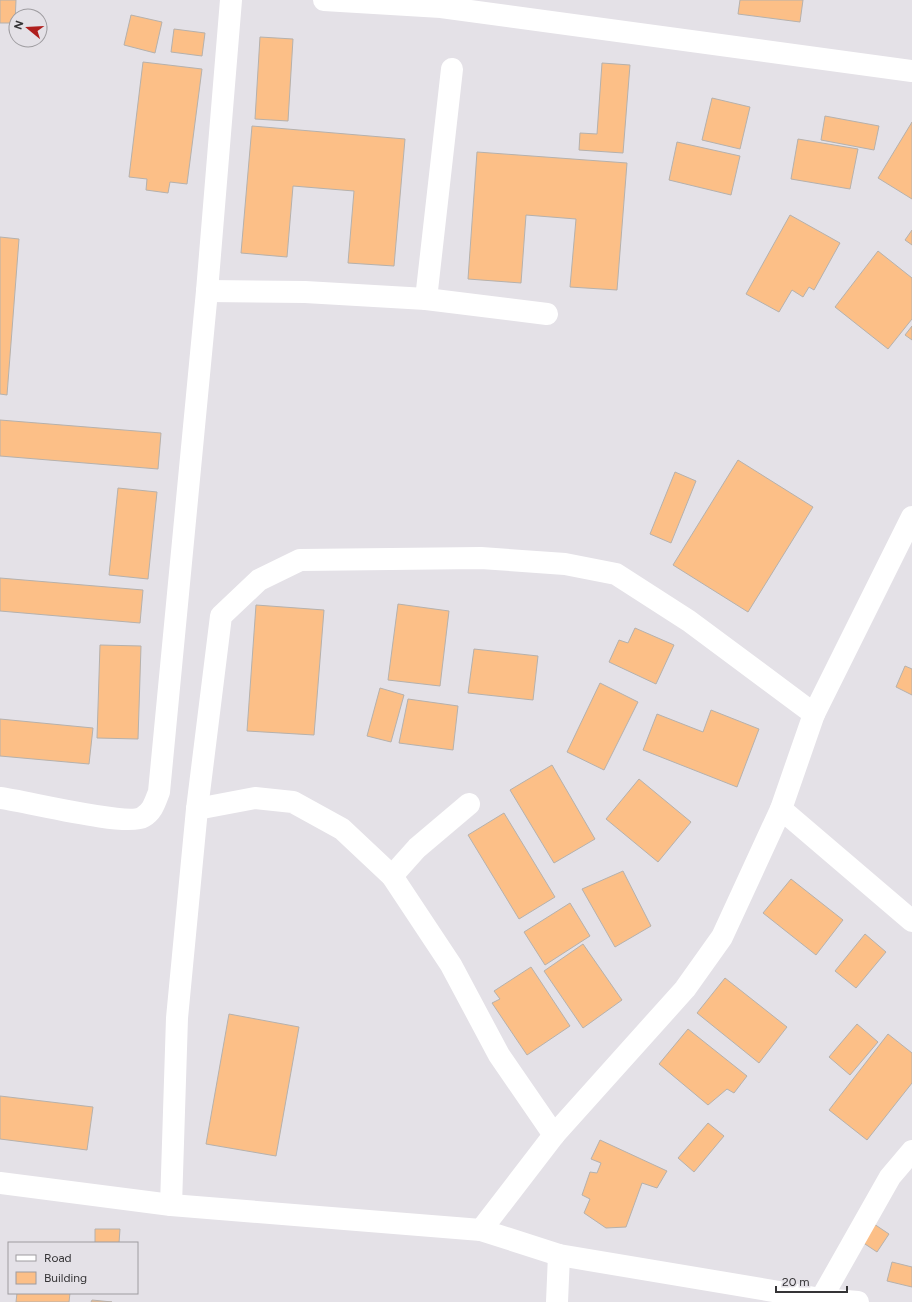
<svg xmlns="http://www.w3.org/2000/svg" width="912" height="1302" font-family="Figtree,sans-serif">
	<style>
		.building { fill: #fcbf87; stroke: #b6b1ac }
		.lines { fill: none; stroke-linecap: round; stroke-linejoin: round }
		.minor { stroke: #fff; stroke-width: 22 }
	</style>
	<rect width="100%" height="100%" fill="#e4e1e7"/>
	<g class="building">
		<polygon points="0,0 16,0 15,23 0,23"/>
		<polygon points="740,0 803,0 800,22 738,14"/>
		<polygon points="131,15 162,22 155,53 124,45"/>
		<polygon points="174,29 205,33 202,56 171,52"/>
		<polygon points="260,37 293,39 288,121 255,119"/>
		<polygon points="143,62 202,69 187,184 170,182 168,193 146,190 147,179 129,177"/>
		<polygon points="602,63 630,65 623,153 579,150 580,133 597,134"/>
		<polygon points="712,98 750,107 740,149 702,140"/>
		<polygon points="825,116 879,126 874,150 821,140"/>
		<polygon points="912,122 912,199 878,178"/>
		<polygon points="252,126 405,139 394,266 348,263 354,191 293,186 287,257 241,253"/>
		<polygon points="798,139 858,149 850,189 791,179"/>
		<polygon points="677,142 740,156 731,195 669,180"/>
		<polygon points="477,152 627,163 617,290 570,287 576,219 526,215 521,283 468,279"/>
		<polygon points="790,215 840,243 814,290 809,287 803,297 792,290 779,312 746,294"/>
		<polygon points="912,230 912,245 905,240"/>
		<polygon points="0,237 19,239 7,395 0,394"/>
		<polygon points="878,251 912,278 912,319 888,349 835,307"/>
		<polygon points="912,326 912,340 905,335"/>
		<polygon points="0,420 161,433 158,469 0,456"/>
		<polygon points="738,460 813,507 748,612 673,565"/>
		<polygon points="675,472 696,481 671,543 650,534"/>
		<polygon points="118,488 157,492 148,579 109,575"/>
		<polygon points="0,578 143,590 140,623 0,611"/>
		<polygon points="398,604 449,611 440,686 388,680"/>
		<polygon points="256,605 324,610 314,735 247,731"/>
		<polygon points="635,628 674,645 656,684 609,662 619,640 628,643"/>
		<polygon points="100,645 141,646 138,739 97,738"/>
		<polygon points="474,649 538,656 533,700 468,693"/>
		<polygon points="905,666 912,669 912,695 896,687"/>
		<polygon points="600,683 638,702 604,770 567,752"/>
		<polygon points="380,688 404,695 391,742 367,736"/>
		<polygon points="408,699 458,706 453,750 399,743"/>
		<polygon points="711,710 759,729 737,787 643,750 657,714 703,732"/>
		<polygon points="0,719 93,728 89,764 0,756"/>
		<polygon points="552,765 595,839 554,863 510,790"/>
		<polygon points="639,779 691,822 658,862 606,819"/>
		<polygon points="504,813 555,897 519,919 468,835"/>
		<polygon points="623,871 651,926 615,947 582,889"/>
		<polygon points="791,879 843,920 816,955 763,913"/>
		<polygon points="570,903 590,936 545,965 524,932"/>
		<polygon points="865,934 886,952 856,988 835,971"/>
		<polygon points="583,944 622,1000 583,1028 544,971"/>
		<polygon points="531,967 570,1026 527,1055 492,1003 500,999 494,991"/>
		<polygon points="725,978 787,1027 759,1063 697,1013"/>
		<polygon points="229,1014 299,1027 276,1156 206,1144"/>
		<polygon points="857,1024 878,1042 850,1075 829,1057"/>
		<polygon points="688,1029 747,1076 734,1093 727,1089 708,1105 659,1064"/>
		<polygon points="888,1034 912,1053 912,1083 867,1140 829,1110"/>
		<polygon points="0,1096 93,1107 87,1150 0,1139"/>
		<polygon points="708,1123 724,1136 694,1172 678,1158"/>
		<polygon points="600,1140 667,1171 657,1188 642,1183 626,1227 606,1228 584,1213 590,1199 582,1195 590,1172 597,1173 601,1163 591,1159"/>
		<polygon points="874,1224 889,1234 877,1252 862,1242"/>
		<polygon points="95,1229 120,1229 119,1243 95,1243"/>
		<polygon points="892,1262 912,1267 912,1287 887,1281"/>
		<polygon points="17,1293 70,1293 69,1302 16,1302"/>
		<polygon points="92,1300 112,1302 91,1302"/>
	</g>
	<g class="lines">
		<g class="minor">
			<polyline points="324,0 441,7 912,71"/>
			<polyline points="207,291 305,292 426,299 547,314"/>
			<polyline points="426,299 452,69"/>
			<path d="M0,798c25,3 127,29 143,19 10,-6 12,-15 16,-25l48,-501 24,-291"/>
			<polyline points="197,809 255,798 293,802 342,829 392,876 451,965 499,1055 554,1135"/>
			<polyline points="781,809 912,921"/>
			<polyline points="392,876 417,848 469,804"/>
			<polyline points="0,1183 171,1205 481,1230 559,1255 821,1299 858,1302"/>
			<polyline points="171,1205 177,1018 197,809 221,616 259,580 300,560 481,558 565,564 616,574 689,621 814,714"/>
			<polyline points="481,1230 554,1135 685,989 722,937 781,809 814,714 912,517"/>
			<polyline points="821,1299 890,1177 912,1151"/>
			<polyline points="557,1302 559,1255"/>
		</g>
	</g>
	<rect x="8" y="1242" width="130" height="52" fill="#e4e1e7" stroke="#9e9ca0"/>
	<rect x="16" y="1255" width="20" height="6" fill="#ffffff" stroke="#9e9ca0"/>
	<text x="44" y="1262" font-size="12" fill="#353436">Road</text>
	<rect x="16" y="1272" width="20" height="12" fill="#fcbf87" stroke="#9e9ca0"/>
	<text x="44" y="1282" font-size="12" fill="#353436">Building</text>
	<g transform="translate(28 28) rotate(288)"><circle r="19" fill="#e4e1e7" stroke="#9e9ca0"/>
	<path d="M0-3L7 15L0 10L-7 15Z" fill="#af1e1d"/>
	<text y="-6" font-size="11" font-weight="bold" text-anchor="middle" fill="#353436">N</text>
	</g>
	<path d="M776 1286v6h71v-6" fill="none" stroke="#353436" stroke-width="2"/>
	<text x="782" y="1286" font-size="12" fill="#353436" stroke="#e4e1e7" stroke-width="3" paint-order="stroke">20 m</text>
</svg>
